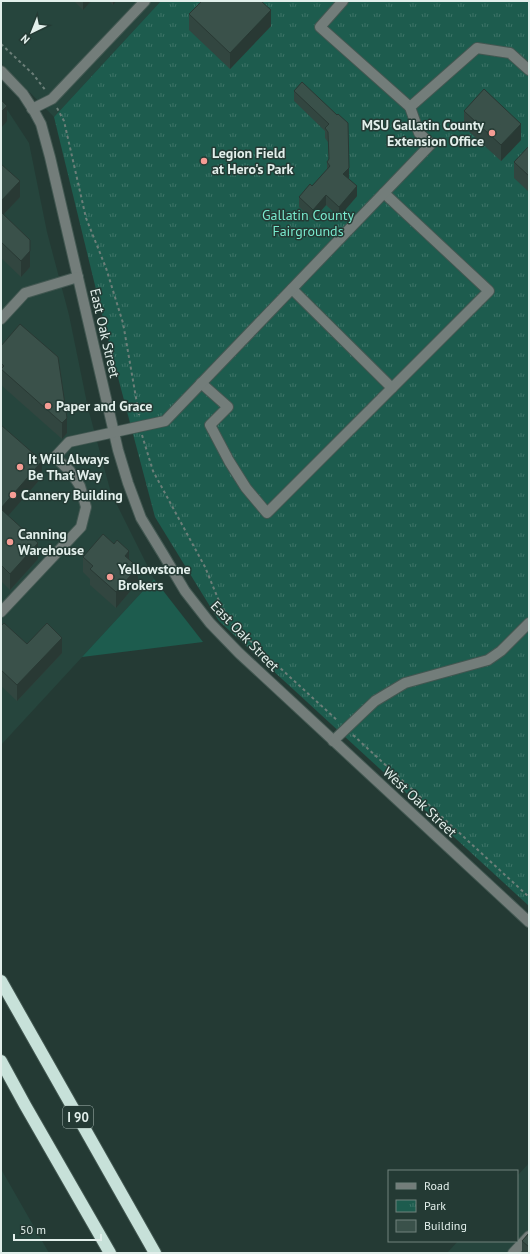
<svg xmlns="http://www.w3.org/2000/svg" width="530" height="1254" font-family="'PT Sans',sans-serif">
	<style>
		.built { fill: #26453d }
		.grass { fill: #1d5c4e }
		.park { fill: url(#park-tufts) }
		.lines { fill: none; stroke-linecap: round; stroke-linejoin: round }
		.minor-casing { stroke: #425751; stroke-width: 12 }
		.highway-casing { stroke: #425751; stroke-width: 14 }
		.path { stroke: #6c7f79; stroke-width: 2; stroke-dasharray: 3 3; stroke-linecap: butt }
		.minor { stroke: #737d7a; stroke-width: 10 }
		.highway { stroke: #c7e1d9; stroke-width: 12 }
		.wall { fill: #324640 }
		.shaded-wall { fill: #293934 }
		.building { fill: #3a514a; stroke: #293934 }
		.poi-dot { fill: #f59c94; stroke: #243a34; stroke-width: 1.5 }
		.labels { text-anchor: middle; stroke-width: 3; stroke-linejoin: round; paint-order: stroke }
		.shield { fill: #243a34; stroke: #a9b9b4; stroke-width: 1 }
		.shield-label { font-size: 13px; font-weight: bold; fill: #e2efeb }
		.poi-label { font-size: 14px; font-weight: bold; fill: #e2efeb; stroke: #243a34; text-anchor: start }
		.park-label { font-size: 14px; fill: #79eace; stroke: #243a34 }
		.street-label { font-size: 14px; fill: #e2efeb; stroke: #243a34 }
	</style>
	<defs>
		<pattern id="park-tufts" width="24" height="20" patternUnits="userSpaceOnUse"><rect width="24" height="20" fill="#1d5c4e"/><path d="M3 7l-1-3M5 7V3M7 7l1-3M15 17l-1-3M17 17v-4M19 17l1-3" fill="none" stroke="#3e7468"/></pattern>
	</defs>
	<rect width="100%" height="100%" fill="#243a34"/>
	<g class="built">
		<polygon points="1,1 161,1 54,117 1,63"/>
		<polygon points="1,102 6,108 29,143 47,232 69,315 88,408 111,493 154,579 1,745"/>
		<polygon points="529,1163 529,1253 447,1253 458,1241 517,1241 517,1176"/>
		<polygon points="1,1169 49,1253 1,1253"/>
	</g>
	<polygon class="grass" points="154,579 203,642 82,657"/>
	<polygon class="park" points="161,1 529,1 529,906 219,621 155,517 111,351 54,117"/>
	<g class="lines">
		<defs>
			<g id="minor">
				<polyline points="343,1 320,27 410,107"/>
				<polyline points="1,71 23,94 34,111 41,124 50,157 118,450 128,483 141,518 163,554 185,591 210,623 239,653 529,922"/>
				<polyline points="32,109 52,99 145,1"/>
				<polyline points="292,289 392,388"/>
				<polyline points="1,319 25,293 78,277"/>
				<polyline points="201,383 228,407 210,425 229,461 246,488 267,513 489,291 384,193"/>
				<polyline points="1,612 81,527 86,507 80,486 70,471 55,457 69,442 165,421 431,144 419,133 410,107 477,48 510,53 529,70"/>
				<polyline points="333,741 375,701 405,683 488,660 501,651 529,623"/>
				<polyline points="513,1253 529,1236"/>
			</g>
			<g id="highway">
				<polyline points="1,981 155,1253"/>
				<polyline points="1,1061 25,1105 110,1253"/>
			</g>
		</defs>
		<use href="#minor" class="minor-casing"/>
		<use href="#highway" class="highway-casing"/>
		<g class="path">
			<polyline points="1,44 33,74 46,91"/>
			<polyline points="57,108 64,121 86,218 106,268 123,323 139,415"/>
			<polyline points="142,435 153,471 205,567 219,601 232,624 338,721"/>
			<polyline points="353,735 529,897"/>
		</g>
		<use href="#minor" class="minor"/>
		<use href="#highway" class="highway"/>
	</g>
	<g class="wall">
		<polygon points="74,1 91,1 83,10"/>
		<polygon points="109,1 116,1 113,5"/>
		<polygon points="189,14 271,26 230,69 189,30"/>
		<polygon points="294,91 337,115 349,178 348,178 357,196 339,217 326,205 313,220 299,207 299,197 312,186 327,170 327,162 329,160 328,142 325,138 325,131 294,101"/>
		<polygon points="464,111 521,140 501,161 464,127"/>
		<polygon points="529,146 529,192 514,178 514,162"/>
		<polygon points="1,164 20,197 3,215 30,267 21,277 1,258"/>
		<polygon points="20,324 67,433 62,439 1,385 1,346"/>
		<polygon points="1,425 42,477 8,515 38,559 10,590 1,581"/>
		<polygon points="83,557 129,559 138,582 116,608 90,585 90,579 83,572"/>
		<polygon points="1,626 27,644 62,653 17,701 1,686"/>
		<polygon points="529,1233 529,1253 522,1253 522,1241"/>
	</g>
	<g class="shaded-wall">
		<polygon points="83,1 91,1 83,10"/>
		<polygon points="113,1 116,1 113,5"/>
		<polygon points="271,10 271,26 230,69 230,53"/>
		<polygon points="7,106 7,121 1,128 1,112"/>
		<polygon points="521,124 521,140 501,161 501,145"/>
		<polygon points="349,168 349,178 343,184 343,174"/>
		<polygon points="20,181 20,197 1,217 1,201"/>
		<polygon points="357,186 357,196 339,217 339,207"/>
		<polygon points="326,195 326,205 313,220 313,210"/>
		<polygon points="30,251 30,267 21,277 21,261"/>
		<polygon points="67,418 67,433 62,439 62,423"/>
		<polygon points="42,461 42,477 1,524 1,508"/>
		<polygon points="38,543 38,559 10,590 10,574"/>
		<polygon points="129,551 129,567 125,556"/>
		<polygon points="138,567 138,582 116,608 116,592"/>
		<polygon points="62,638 62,653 17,701 17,685"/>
	</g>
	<g class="building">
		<polygon points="202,1 261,1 271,10 230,53 189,14"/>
		<polygon points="302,82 337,115 338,114 348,123 349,168 343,174 357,186 339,207 326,195 313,210 299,197 310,184 312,186 330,166 327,162 329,159 328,132 325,128 329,124 294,91"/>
		<polygon points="484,89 521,124 501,145 464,111"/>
		<polygon points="1,100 7,106 1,112"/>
		<polygon points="529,146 529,176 514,162"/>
		<polygon points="1,164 20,181 1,201"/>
		<polygon points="1,212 30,240 30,251 21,261 1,242"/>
		<polygon points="20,324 58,357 67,418 62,423 1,369 4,366 1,363 1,346"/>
		<polygon points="1,425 42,461 1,508"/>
		<polygon points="1,509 38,543 10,574 1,565"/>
		<polygon points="103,534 114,544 117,540 129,551 125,556 138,567 116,592 90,569 93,566 83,557"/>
		<polygon points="4,623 27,644 47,623 62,638 17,685 1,670 1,626"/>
		<polygon points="529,1233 529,1247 522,1241"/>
	</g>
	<g class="poi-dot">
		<circle cx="492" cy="133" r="4"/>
		<circle cx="204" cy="161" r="4"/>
		<circle cx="48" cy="406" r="4"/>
		<circle cx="20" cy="467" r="4"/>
		<circle cx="13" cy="495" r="4"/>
		<circle cx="10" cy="542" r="4"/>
		<circle cx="110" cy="577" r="4"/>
	</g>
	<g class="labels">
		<rect class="shield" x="63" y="1106" width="30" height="22" rx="3"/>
		<g class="shield-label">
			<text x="78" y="1122">I 90</text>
		</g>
		<g class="poi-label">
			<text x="484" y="130" text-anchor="end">MSU Gallatin County<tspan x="484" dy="16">Extension Office</tspan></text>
			<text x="212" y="158">Legion Field<tspan x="212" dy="16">at Hero's Park</tspan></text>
			<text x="56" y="411">Paper and Grace</text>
			<text x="28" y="464">It Will Always<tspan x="28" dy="16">Be That Way</tspan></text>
			<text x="21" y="500">Cannery Building</text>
			<text x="18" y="539">Canning<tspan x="18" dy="16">Warehouse</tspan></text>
			<text x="118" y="574">Yellowstone<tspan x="118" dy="16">Brokers</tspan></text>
		</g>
		<g class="park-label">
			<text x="308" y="220">Gallatin County<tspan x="308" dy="16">Fairgrounds</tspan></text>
		</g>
		<g class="street-label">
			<text transform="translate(105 333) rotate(77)" y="5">East Oak Street</text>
			<text transform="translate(245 636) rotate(46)" y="5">East Oak Street</text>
			<text transform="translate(420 802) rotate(43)" y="5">West Oak Street</text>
		</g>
	</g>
	<rect width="530" height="1254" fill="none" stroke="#e2efeb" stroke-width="4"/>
	<rect x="388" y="1170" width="130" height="72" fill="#243a34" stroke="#70827d"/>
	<rect x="396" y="1183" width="20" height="6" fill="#737d7a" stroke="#70827d"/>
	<text x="424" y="1190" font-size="12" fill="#e2efeb">Road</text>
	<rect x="396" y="1200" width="20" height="12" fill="url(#park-tufts)" stroke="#70827d"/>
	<text x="424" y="1210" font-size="12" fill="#e2efeb">Park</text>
	<rect x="396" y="1220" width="20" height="12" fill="#3a514a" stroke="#70827d"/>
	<text x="424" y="1230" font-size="12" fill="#e2efeb">Building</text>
	<g transform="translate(32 32) rotate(223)" stroke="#243a34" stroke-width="3" paint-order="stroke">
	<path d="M0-3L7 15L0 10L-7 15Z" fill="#e2efeb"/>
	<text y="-6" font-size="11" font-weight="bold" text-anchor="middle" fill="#e2efeb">N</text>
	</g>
	<path d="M14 1234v6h87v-6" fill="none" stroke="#e2efeb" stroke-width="2"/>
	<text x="20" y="1234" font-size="12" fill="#e2efeb" stroke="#243a34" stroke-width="3" paint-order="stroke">50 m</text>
</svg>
